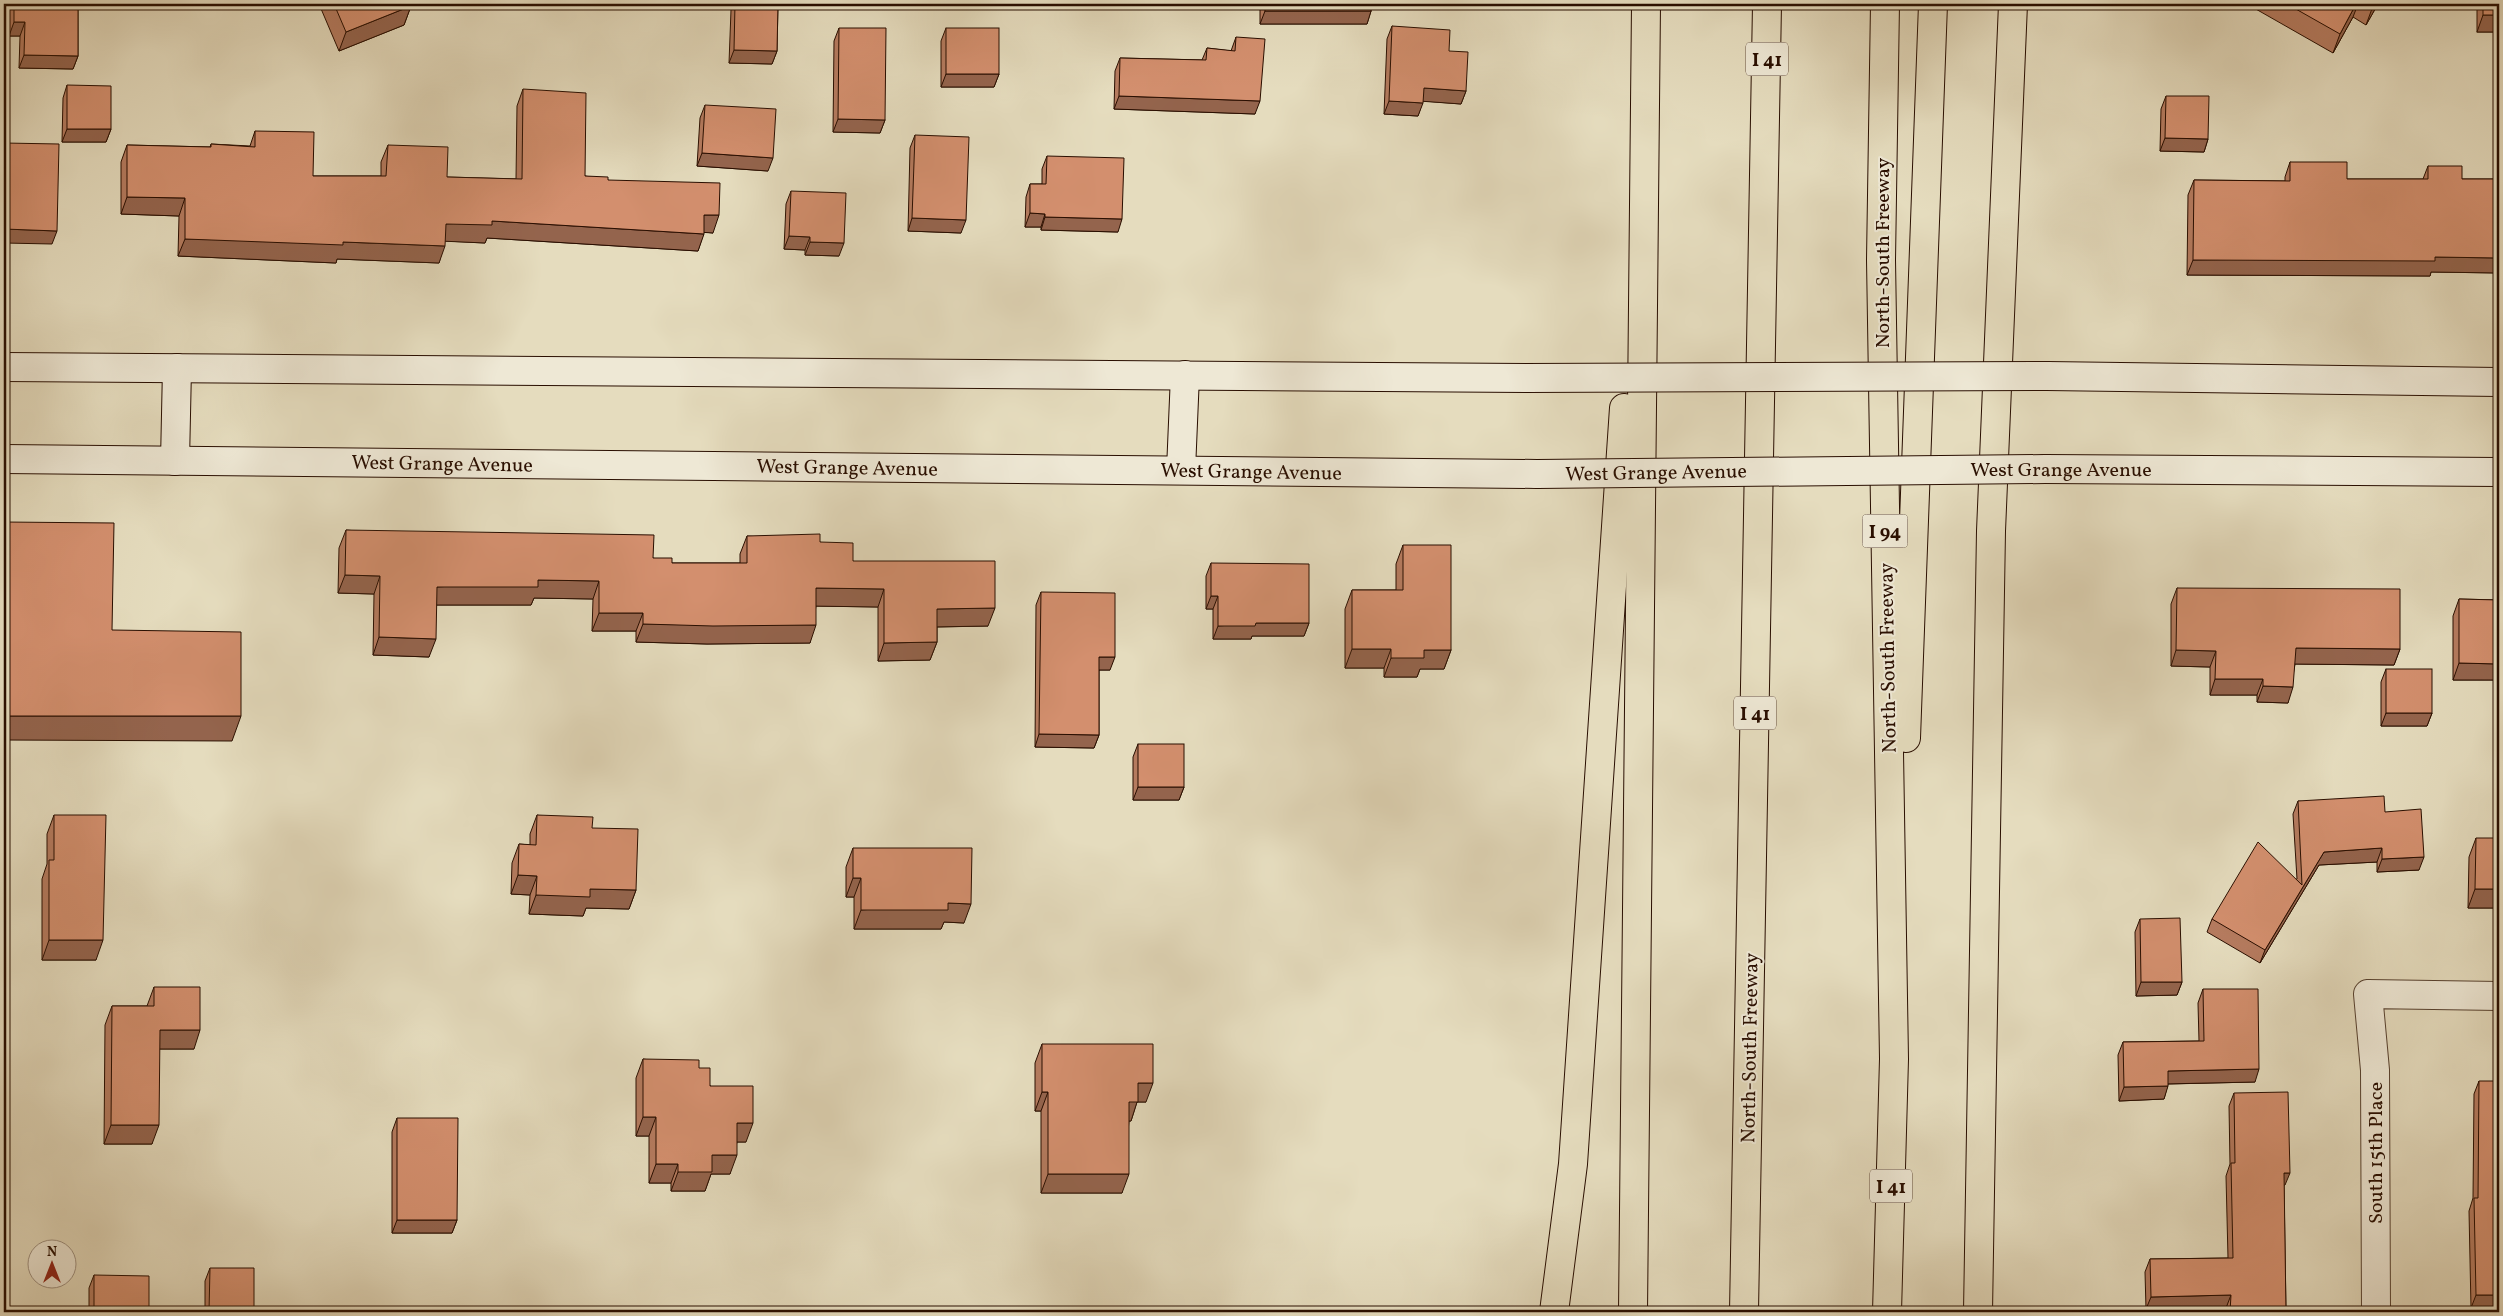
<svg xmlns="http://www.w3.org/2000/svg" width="2503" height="1316" font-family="Vollkorn,serif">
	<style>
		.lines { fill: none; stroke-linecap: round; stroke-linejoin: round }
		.street-casing { stroke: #584230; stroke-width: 30 }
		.secondary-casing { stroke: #290e00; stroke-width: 30 }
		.highway-casing { stroke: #290e00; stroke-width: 30 }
		.street { stroke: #eee8d5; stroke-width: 28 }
		.secondary { stroke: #eee8d5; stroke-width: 28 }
		.highway { stroke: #e5dcbe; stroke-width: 28 }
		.secondary-bridge-casing { stroke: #290e00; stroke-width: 30; stroke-linecap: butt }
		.secondary-bridge { stroke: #eee8d5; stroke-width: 28 }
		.wall { fill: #b57b5f; stroke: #290e00 }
		.shaded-wall { fill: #94644d; stroke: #290e00 }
		.building { fill: #d38f6e; stroke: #290e00 }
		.labels { text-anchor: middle; stroke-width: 4; stroke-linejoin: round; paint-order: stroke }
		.shield { fill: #eee8d5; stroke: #644f40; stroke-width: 1 }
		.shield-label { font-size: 19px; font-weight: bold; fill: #290e00 }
		.street-label { font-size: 20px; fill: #290e00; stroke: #eee8d5 }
	</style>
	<rect width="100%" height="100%" fill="#e5dcbe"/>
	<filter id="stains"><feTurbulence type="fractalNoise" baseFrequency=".004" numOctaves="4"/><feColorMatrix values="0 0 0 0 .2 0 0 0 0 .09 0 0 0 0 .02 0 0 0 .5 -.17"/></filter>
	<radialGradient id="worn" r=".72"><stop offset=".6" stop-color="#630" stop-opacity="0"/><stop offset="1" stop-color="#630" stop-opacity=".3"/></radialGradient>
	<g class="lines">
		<defs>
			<polyline id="street" points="2376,1312 2375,1070 2368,994 2499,996"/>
			<g id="secondary">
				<polyline points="4,367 1526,378"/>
				<polyline points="2047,376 2499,382"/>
				<polyline points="4,459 1537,474"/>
				<polyline points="175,461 177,368"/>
				<polyline points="2045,469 2499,472"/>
				<polyline points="1181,470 1185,375"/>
			</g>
			<g id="highway">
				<polyline points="1885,4 1881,260 1894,1059 1887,1312"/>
				<polyline points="1906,738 1933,4"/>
				<polyline points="1554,1312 1573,1164 1624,408"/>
				<polyline points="1633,1312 1646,4"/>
				<polyline points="1744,1312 1767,4"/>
				<polyline points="1978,1312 1991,531 2013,4"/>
			</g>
		</defs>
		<use href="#street" class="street-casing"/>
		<use href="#secondary" class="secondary-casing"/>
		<use href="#highway" class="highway-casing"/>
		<use href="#street" class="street"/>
		<use href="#secondary" class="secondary"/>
		<use href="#highway" class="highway"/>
		<defs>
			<g id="secondary-bridge">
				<polyline points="1526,378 2047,376"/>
				<polyline points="1537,474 2045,469"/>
			</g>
		</defs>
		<use href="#secondary-bridge" class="secondary-bridge-casing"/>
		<use href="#secondary-bridge" class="secondary-bridge"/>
	</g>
	<g class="wall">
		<polygon points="9,4 78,4 78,56 73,69 19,68 20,36 9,36"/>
		<polygon points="319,4 410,4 411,6 404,25 339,51"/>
		<polygon points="733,4 778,4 777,51 772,64 729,63 731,10"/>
		<polygon points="1260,4 1371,4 1371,11 1367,24 1260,24"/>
		<polygon points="2255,4 2378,4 2366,25 2353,17 2333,53 2254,8"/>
		<rect x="2477" y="4" width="22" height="28"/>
		<polygon points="1392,26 1449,51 1466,91 1461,104 1423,101 1418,116 1384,114 1387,39"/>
		<polygon points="839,28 885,120 880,133 833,132 834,41"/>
		<polygon points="946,28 999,74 994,87 941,87 941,41"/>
		<polygon points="1236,37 1255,114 1114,109 1115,71 1120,58 1202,60 1207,48 1231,51"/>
		<polygon points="67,85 111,129 106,142 62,142 63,98"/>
		<polygon points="523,89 585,176 608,180 713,233 704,232 698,251 487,238 485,243 445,241 439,263 337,259 336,263 178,256 179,216 121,214 121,162 127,145 210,147 211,144 250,146 255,131 313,176 381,176 381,162 388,145 447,177 516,179 517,106"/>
		<polygon points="2166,96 2208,139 2204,152 2160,151 2161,109"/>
		<polygon points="705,105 768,171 697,166 700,118"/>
		<polygon points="915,135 961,233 908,231 910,148"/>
		<polygon points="1047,156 1118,232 1041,230 1041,227 1025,227 1026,197 1030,184 1042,184 1042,169"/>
		<polygon points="2290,162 2347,179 2423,179 2428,166 2462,179 2499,179 2499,273 2431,272 2430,276 2187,275 2188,195 2194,180 2285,181 2285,177"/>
		<polygon points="791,191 839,256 805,255 805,250 784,249 786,204"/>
		<polygon points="346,530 653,558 672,563 740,563 740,554 747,536 820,542 853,561 988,626 937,627 937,642 930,660 878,661 878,607 816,606 810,643 707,644 636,642 636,631 592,631 593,599 534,598 531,605 436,605 429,657 373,655 374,594 338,593 339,548"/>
		<polygon points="1403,545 1451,650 1444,669 1420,669 1417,677 1384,677 1384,668 1345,668 1345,609 1352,590 1396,590 1396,564"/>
		<polygon points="1211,563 1309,623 1304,636 1252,636 1251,639 1213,639 1213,609 1206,609 1206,576"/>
		<polygon points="2177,588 2400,649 2394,665 2295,664 2288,703 2257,702 2257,695 2210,695 2210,667 2171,666 2171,604"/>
		<polygon points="1041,592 1110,670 1099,670 1099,735 1094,748 1035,747 1036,605"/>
		<polygon points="2459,599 2499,600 2499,680 2453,680 2453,616"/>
		<polygon points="2386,669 2432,713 2427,726 2381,726 2381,682"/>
		<polygon points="1138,744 1184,787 1179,800 1133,800 1133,757"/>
		<polygon points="2298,801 2385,812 2419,870 2377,872 2377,862 2319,865 2260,963 2207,932 2212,919 2297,879 2293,814"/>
		<polygon points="54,815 96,960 42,960 42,879 47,864 47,834"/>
		<polygon points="537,815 592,828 636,890 629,909 586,908 583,916 529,914 530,895 511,894 512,863 519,844 530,845 530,834"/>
		<polygon points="2476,838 2499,908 2468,908 2469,857"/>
		<polygon points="853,848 964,923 944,922 941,929 854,929 854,897 846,897 846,867"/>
		<polygon points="2140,919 2182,982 2177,995 2136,996 2135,932"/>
		<polygon points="154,987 194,1049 159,1049 152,1144 104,1144 105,1025 112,1006 147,1006"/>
		<polygon points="2203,989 2255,1082 2168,1084 2164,1099 2119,1101 2118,1055 2123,1042 2199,1041 2198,1003"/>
		<polygon points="1042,1044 1146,1102 1137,1102 1131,1121 1129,1121 1122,1193 1041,1193 1041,1111 1035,1111 1035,1063"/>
		<polygon points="643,1059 699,1068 746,1142 737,1142 730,1174 711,1174 705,1191 671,1191 671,1183 649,1183 649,1136 636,1136 636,1078"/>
		<polygon points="2479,1081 2499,1308 2471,1308 2469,1211 2473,1198 2474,1094"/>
		<polygon points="2234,1093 2285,1185 2284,1185 2286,1312 2226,1312 2226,1308 2146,1309 2145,1272 2150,1259 2228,1258 2226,1176 2230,1164 2229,1106"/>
		<polygon points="397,1118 457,1220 452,1233 392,1233 392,1132"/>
		<polygon points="210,1268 254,1312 205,1312 205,1281"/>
		<polygon points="94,1275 149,1312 89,1312 89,1288"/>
	</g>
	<g class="shaded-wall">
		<polygon points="2356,4 2358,4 2353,17 2333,53 2340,34"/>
		<polygon points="2374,4 2378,4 2366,25 2373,6"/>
		<polygon points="411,6 404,25 339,51 346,32"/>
		<polygon points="1265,11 1371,11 1367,24 1260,24"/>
		<polygon points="2483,15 2499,15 2499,32 2477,32"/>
		<polygon points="14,22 25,22 20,36 9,36"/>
		<polygon points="734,50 777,51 772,64 729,63"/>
		<polygon points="24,55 78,56 73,69 19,68"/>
		<polygon points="946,74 999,74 994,87 941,87"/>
		<polygon points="1424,88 1466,91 1461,104 1419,101"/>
		<polygon points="1119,96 1260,101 1255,114 1114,109"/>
		<polygon points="1389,101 1423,103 1418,116 1384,114"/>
		<polygon points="838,119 885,120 880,133 833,132"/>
		<polygon points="67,129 111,129 106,142 62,142"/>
		<polygon points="2165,138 2208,139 2204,152 2160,151"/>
		<polygon points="702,153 773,158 768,171 697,166"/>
		<polygon points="127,197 185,198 179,216 121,214"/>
		<polygon points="1030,213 1045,214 1041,227 1025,227"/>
		<polygon points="704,215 719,215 713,233 698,232"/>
		<polygon points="1045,217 1122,219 1118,232 1041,230"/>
		<polygon points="912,218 966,220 961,233 908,231"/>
		<polygon points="492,221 704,234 698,251 487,238 485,243 440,241 446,224"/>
		<polygon points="4,229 57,231 52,244 4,243"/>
		<polygon points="789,236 810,237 805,250 784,249"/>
		<polygon points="185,239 343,242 445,246 439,263 337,259 336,263 178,256"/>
		<polygon points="810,242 844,243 839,256 805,255"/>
		<polygon points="2435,257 2499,258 2499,273 2431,272 2430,276 2187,275 2193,260"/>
		<polygon points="345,575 380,576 374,594 338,593"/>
		<polygon points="538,580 599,581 593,599 534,598 531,605 430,605 437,587"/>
		<polygon points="816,588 884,589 878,607 809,606"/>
		<polygon points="1211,596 1218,596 1213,609 1206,609"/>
		<polygon points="995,608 988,626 930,627 937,609"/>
		<polygon points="599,613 643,613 636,631 592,631"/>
		<polygon points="1256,623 1309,623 1304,636 1252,636 1251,639 1213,639 1218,626"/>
		<polygon points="643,624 816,625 810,643 707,644 636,642"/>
		<polygon points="379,637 436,639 429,657 373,655"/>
		<polygon points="937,642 930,660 878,661 884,643"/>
		<polygon points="2296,648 2400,649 2394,665 2290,664"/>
		<polygon points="1352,649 1391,649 1384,668 1345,668"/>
		<polygon points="1424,650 1451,650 1444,669 1420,669 1417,677 1384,677 1391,658"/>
		<polygon points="2176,650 2216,651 2210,667 2171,666"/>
		<polygon points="1099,657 1115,657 1110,670 1094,670"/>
		<polygon points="2459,663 2499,664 2499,680 2453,680"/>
		<polygon points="2215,679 2263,679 2257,695 2210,695"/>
		<polygon points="2263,686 2293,687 2288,703 2257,702"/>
		<polygon points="2386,713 2432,713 2427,726 2381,726"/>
		<polygon points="4,716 241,716 232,741 4,740"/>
		<polygon points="1039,734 1099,735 1094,748 1035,747"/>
		<polygon points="1138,787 1184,787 1179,800 1133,800"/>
		<polygon points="2382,848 2377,862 2319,865 2260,963 2265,950 2324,852"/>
		<polygon points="2424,857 2419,870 2377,872 2382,859"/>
		<polygon points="518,875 537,876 530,895 511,894"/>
		<polygon points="853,878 861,878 854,897 846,897"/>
		<polygon points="590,889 636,890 629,909 586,908 583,916 529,914 536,895"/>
		<polygon points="2475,889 2499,889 2499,908 2468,908"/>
		<polygon points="948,903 971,904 964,923 944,922 941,929 854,929 861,910"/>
		<polygon points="49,940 103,940 96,960 42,960"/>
		<polygon points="2141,982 2182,982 2177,995 2136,996"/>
		<polygon points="160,1030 200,1030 194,1049 153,1049"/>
		<polygon points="2259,1069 2255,1082 2163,1084 2168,1071"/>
		<polygon points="1138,1083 1153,1083 1146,1102 1137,1102 1131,1121 1122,1121 1129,1102"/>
		<polygon points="2168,1086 2164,1099 2119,1101 2124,1087"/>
		<polygon points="1042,1092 1048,1092 1041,1111 1035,1111"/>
		<polygon points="643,1117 656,1117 649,1136 636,1136"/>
		<polygon points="737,1123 753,1123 746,1142 730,1142"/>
		<polygon points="111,1125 159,1125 152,1144 104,1144"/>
		<polygon points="712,1155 737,1155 730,1174 711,1174 705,1191 671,1191 678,1172"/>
		<polygon points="656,1164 678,1164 671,1183 649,1183"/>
		<polygon points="2284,1173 2290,1173 2285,1185 2279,1185"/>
		<polygon points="1048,1174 1129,1174 1122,1193 1041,1193"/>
		<polygon points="397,1220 457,1220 452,1233 392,1233"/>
		<polygon points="2231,1295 2226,1308 2146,1309 2151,1297"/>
		<polygon points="2476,1295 2499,1295 2499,1308 2471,1308"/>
	</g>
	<g class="building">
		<polygon points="14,4 78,4 78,56 24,55 25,22 14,22"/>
		<polygon points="334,4 410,4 411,6 346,32"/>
		<polygon points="735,4 778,4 777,51 734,50"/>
		<rect x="1265" y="4" width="106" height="7"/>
		<polygon points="2287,4 2356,4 2340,34"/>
		<rect x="2483" y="4" width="16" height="11"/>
		<polygon points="1392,26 1450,30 1449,51 1468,52 1466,91 1424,88 1423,103 1389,101"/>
		<polygon points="839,28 886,28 885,120 838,119"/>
		<rect x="946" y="28" width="53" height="46"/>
		<polygon points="1236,37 1265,39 1260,101 1119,96 1120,58 1206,60 1207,48 1235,51"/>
		<polygon points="67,85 111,86 111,129 67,129"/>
		<polygon points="523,89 586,93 585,176 608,177 608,180 720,183 719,215 704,215 704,234 492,221 492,225 446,224 445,246 343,242 343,245 185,239 185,198 127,197 127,145 211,147 211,144 255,147 255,131 314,132 313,176 386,176 388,145 448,147 447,177 522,179"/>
		<polygon points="2166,96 2209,96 2208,139 2165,138"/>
		<polygon points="705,105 776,109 773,158 702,153"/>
		<polygon points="915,135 969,137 966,220 912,218"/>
		<polygon points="4,143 59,144 57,231 4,229"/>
		<polygon points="1047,156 1124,158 1122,219 1045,217 1045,214 1030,213 1030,184 1046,184"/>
		<polygon points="2290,162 2347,162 2347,179 2428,179 2428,166 2462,166 2462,179 2499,179 2499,258 2435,257 2435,261 2193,260 2194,180 2290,181"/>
		<polygon points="791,191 846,193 844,243 810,242 810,237 789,236"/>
		<polygon points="4,522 114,523 112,630 241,632 241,716 4,716"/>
		<polygon points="346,530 654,535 653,558 672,558 672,563 747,563 747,536 820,534 820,542 853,543 853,561 995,561 995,608 937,609 937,642 884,643 884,589 816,588 816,625 713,626 643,624 643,613 599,613 599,581 538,580 538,587 437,587 436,639 379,637 380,576 345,575"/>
		<polygon points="1403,545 1451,545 1451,650 1424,650 1424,658 1391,658 1391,649 1352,649 1352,590 1403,590"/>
		<polygon points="1211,563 1309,564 1309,623 1256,623 1255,626 1218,626 1218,596 1211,596"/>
		<polygon points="2177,588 2400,589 2400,649 2296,648 2293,687 2263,686 2263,679 2215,679 2216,651 2176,650"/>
		<polygon points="1041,592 1115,593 1115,657 1099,657 1099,735 1039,734"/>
		<polygon points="2459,599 2499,600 2499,664 2459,663"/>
		<rect x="2386" y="669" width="46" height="44"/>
		<rect x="1138" y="744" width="46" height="43"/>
		<polygon points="2384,796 2385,812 2421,809 2424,857 2382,859 2382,848 2324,852 2265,950 2212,919 2258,842 2302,885 2298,801"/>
		<polygon points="54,815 106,815 103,940 49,940 49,860 54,860"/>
		<polygon points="537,815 593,817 592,828 638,829 636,890 590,889 590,897 536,895 537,876 518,875 519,844 536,845"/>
		<polygon points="2476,838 2499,838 2499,889 2475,889"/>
		<polygon points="853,848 972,848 971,904 948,903 948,910 861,910 861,878 853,878"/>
		<polygon points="2180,918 2182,982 2141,982 2140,919"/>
		<polygon points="154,987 200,987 200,1030 160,1030 159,1125 111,1125 112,1006 154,1006"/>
		<polygon points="2203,989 2258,989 2259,1069 2168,1071 2168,1086 2124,1087 2123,1042 2204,1041"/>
		<polygon points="1042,1044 1153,1044 1153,1083 1138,1083 1138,1102 1129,1102 1129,1174 1048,1174 1048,1092 1042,1092"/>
		<polygon points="643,1059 699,1060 699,1068 710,1068 710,1086 753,1086 753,1123 737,1123 737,1155 712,1155 712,1172 678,1172 678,1164 656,1164 656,1117 643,1117"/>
		<polygon points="2479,1081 2499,1081 2499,1295 2476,1295 2474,1198 2478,1198"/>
		<polygon points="2288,1092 2290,1173 2284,1173 2286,1312 2230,1312 2231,1295 2151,1297 2150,1259 2233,1258 2231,1163 2235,1163 2234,1093"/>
		<polygon points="397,1118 458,1118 457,1220 397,1220"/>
		<polygon points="210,1268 254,1268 254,1312 209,1312"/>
		<polygon points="94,1275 149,1276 149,1312 94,1312"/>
	</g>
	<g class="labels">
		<g class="shield">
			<rect x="1746" y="42.5" width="42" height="33" rx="4"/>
			<rect x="1862.5" y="514.5" width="45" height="33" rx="4"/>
			<rect x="1734" y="696.5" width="42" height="33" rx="4"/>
			<rect x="1870" y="1169.5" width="42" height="33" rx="4"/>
		</g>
		<g class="shield-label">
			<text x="1767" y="66">I 41</text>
			<text x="1885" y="538">I 94</text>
			<text x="1755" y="720">I 41</text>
			<text x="1891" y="1193">I 41</text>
		</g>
		<g class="street-label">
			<text transform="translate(1882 253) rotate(-90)" y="7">North-South Freeway</text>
			<text transform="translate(442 463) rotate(1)" y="7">West Grange Avenue</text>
			<text transform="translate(847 467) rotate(1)" y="7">West Grange Avenue</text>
			<text x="2061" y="476">West Grange Avenue</text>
			<text transform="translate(1251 471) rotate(1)" y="7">West Grange Avenue</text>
			<text transform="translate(1656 472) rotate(-1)" y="7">West Grange Avenue</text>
			<text transform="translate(1887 658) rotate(-91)" y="7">North-South Freeway</text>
			<text transform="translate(1749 1048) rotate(-89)" y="7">North-South Freeway</text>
			<text transform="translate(2375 1153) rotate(-90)" y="7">South 15th Place</text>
		</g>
	</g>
	<rect width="2503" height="1316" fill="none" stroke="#e5dcbe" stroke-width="20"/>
	<rect x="5" y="5" width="2493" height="1306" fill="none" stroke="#290e00" stroke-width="2.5"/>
	<rect x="10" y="10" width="2483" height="1296" fill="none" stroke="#290e00"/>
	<g transform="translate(52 1264)"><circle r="24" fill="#eee8d5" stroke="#9f9180"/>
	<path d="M0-4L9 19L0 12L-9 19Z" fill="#8f2418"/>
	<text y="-8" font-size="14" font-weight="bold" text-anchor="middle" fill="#290e00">N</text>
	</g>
	<rect width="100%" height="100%" filter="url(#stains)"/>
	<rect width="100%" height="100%" fill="url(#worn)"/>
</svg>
